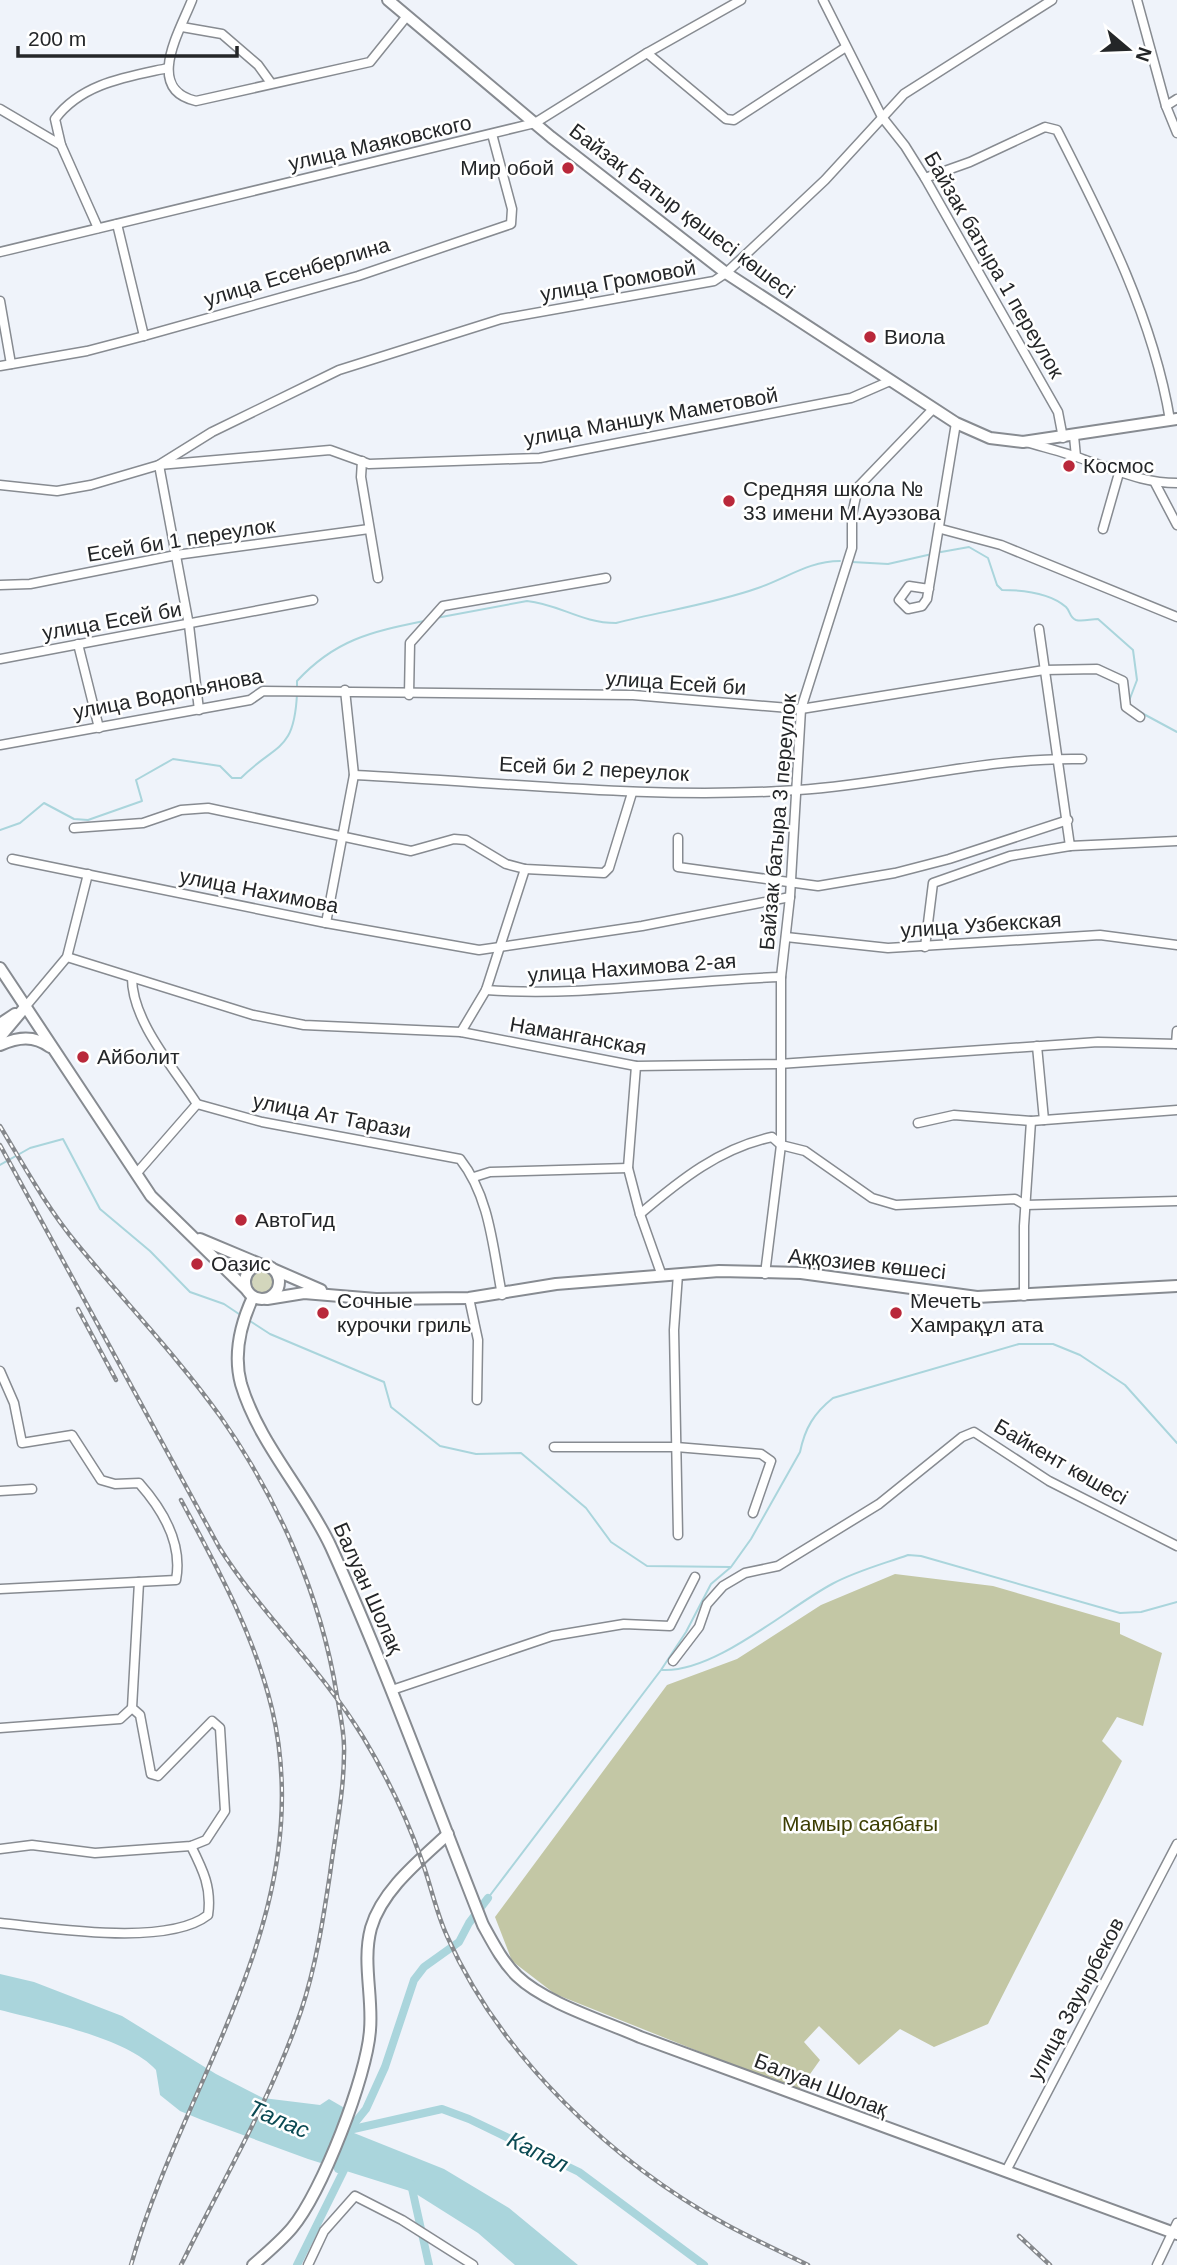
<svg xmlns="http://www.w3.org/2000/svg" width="1177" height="2265" font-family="Helvetica,sans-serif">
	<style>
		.green { fill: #d3d6bc }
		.forest { fill: #c3c7a5 }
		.water { fill: #aad5dc }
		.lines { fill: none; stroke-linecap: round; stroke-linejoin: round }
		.stream { stroke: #aad5dc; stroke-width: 2 }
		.canal { stroke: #aad5dc; stroke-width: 8 }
		.minor-casing { stroke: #878b91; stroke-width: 11 }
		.major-casing { stroke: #878b91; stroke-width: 14 }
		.minor { stroke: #fff; stroke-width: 8 }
		.major { stroke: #fff; stroke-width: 10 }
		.rail-casing { stroke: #85888c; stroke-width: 4.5 }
		.rail { stroke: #fff; stroke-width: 2; stroke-dasharray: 5; stroke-linecap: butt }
		.poi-dot { fill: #b9283a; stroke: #fff; stroke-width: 2.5 }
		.labels { text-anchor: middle; stroke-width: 5; stroke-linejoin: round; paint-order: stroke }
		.street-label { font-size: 21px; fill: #242628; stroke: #fff }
		.poi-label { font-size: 21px; fill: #242628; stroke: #fff; text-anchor: start }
		.park-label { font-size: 21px; fill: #3c3e03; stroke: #fff }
		.water-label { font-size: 23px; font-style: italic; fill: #0a4952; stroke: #fff }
	</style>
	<rect width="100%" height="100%" fill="#eff3fa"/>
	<circle class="green" cx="262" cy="1282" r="12"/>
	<polygon class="forest" points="895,1574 993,1586 1120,1623 1120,1634 1162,1653 1143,1726 1117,1717 1102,1741 1122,1761 988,2024 934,2047 900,2029 859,2065 819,2026 804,2042 820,2060 798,2091 555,1994 512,1961 495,1917 667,1685 737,1659 821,1605"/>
	<path class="water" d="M0,1974l34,8 88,34 94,58 47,24 57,7 9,-6 19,11 1,21 95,38 65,39 69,57h-63l-37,-32 -65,-41 -105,-33 -106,-39 -22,-9 -20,-16 -4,-25c-28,-32 -114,-49 -156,-60z"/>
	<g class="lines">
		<g class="stream">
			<path d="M941,552l28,-5 19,11 9,27 5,5c20,0 48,3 64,17 5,5 3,10 10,13 6,2 15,-1 22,-1l35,31 4,30 -8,21"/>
			<polyline points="852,562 888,564 932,554"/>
			<path d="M436,618l91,-17c32,3 54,22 89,22 47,-12 97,-19 142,-35 29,-10 51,-27 82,-27"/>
			<path d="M297,689v-8c38,-41 73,-49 127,-60"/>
			<polyline points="1138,711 1177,732"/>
			<path d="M0,830l20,-7 24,-20 30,16 14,1 54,-19 -6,-21 37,-21 47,7 12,12h9c35,-35 53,-25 56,-84"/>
			<polyline points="0,1165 30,1148 63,1139 100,1209 150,1251 190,1292 224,1304 242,1316"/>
			<polyline points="250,1321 270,1334 384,1382 391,1407 440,1446 476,1454 521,1453 586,1508 611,1542 647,1566 730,1567"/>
			<path d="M662,1670c53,3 125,-62 170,-86 24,-13 51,-20 76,-29l13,1 199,57 21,-1 36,-10"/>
			<path d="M488,1898l173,-228 25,-38 25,-48 20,-17 20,-28 49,-87c5,-24 14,-39 33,-54l186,-54h34l27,11 45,30 52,58"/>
		</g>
		<g class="canal">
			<polyline points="349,2130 442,2109 469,2119 579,2172 704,2265"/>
			<polyline points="339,2131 349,2130 366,2109 385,2067 414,1980 424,1967 459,1942 469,1923 488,1898"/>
			<polyline points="411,2184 429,2265"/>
			<polyline points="297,2265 344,2170 338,2169 335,2160"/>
		</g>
		<defs>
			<g id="minor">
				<path d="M192,0c-12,31 -48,89 4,101l174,-39 37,-46"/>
				<polyline points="823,0 882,117 905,146 925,178 1058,412 1063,438"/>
				<polyline points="1137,0 1166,106 1177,133"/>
				<polyline points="182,27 222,34 258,65 271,83"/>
				<polyline points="647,53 726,119 734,120 846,47"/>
				<polyline points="1166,106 1177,99"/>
				<path d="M0,109l61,36 -6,-26c27,-36 72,-42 113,-51"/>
				<polyline points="61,145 98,228"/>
				<path d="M925,178l45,-16 75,-35 12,3c47,92 96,187 113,290"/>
				<polyline points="117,224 144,336"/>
				<polyline points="0,252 535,123 647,53 741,0"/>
				<polyline points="0,301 11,364"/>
				<polyline points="0,366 87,351 144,336 358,276 511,224 512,209 492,134"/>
				<polyline points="1074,436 1076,457"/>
				<path d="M1026,442c20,6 42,11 62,19 31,10 56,22 89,22"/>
				<polyline points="362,461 361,477 378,578"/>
				<polyline points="1155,483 1177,525"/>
				<polyline points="0,485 57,491 91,485 159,465 330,450 369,464 540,458 851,398 890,381"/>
				<polyline points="941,529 1001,545 1177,617"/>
				<polyline points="1103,529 1119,473"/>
				<polyline points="0,585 30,584 176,555 369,529"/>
				<polyline points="929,589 909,586 899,600 908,609 922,606 927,599 956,423"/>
				<polyline points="1039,629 1070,846 1177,841"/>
				<polyline points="78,644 99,728"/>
				<polyline points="0,659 313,600"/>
				<polyline points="409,695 410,643 443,606 606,578"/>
				<polyline points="199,710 189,625 159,465 212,432 339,370 501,319 714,281 726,273 825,180 904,94 1052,0"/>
				<polyline points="0,745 250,700 263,691 633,695 801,709 1044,670 1097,669 1123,681 1126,707 1140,717"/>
				<path d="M354,775c148,7 296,25 444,15 95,-6 189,-33 284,-31"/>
				<polyline points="74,828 143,823 181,810 208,808 411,851 454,839 466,840 506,864 525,869 604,873 609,868 632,793"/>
				<polyline points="678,838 678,867 818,886 895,873 949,859 1068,820"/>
				<polyline points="12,859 326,923 479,950 642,926 790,897"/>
				<polyline points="326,923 354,775 345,690"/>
				<polyline points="786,937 888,948 1100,935 1177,945"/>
				<polyline points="925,947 933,883 1010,856 1070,846"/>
				<polyline points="67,957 253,1015 304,1025 461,1032 636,1066 779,1064 1098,1042 1177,1044"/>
				<path d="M132,978c0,43 42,90 65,126l65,18 198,37c30,38 33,90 42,136"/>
				<path d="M486,990c98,7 197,-10 295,-13"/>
				<polyline points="26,1006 67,957 88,874"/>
				<polyline points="461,1032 486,990 525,869"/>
				<polyline points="1176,1044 1177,1031"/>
				<polyline points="1037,1046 1044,1120"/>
				<polyline points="636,1066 628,1168 640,1214 662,1276"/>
				<polyline points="918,1123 954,1115 1031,1121 1177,1110"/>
				<polyline points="136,1174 197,1104"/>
				<polyline points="474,1177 490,1172 628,1168"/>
				<path d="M640,1214c40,-34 80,-66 132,-77l9,8 24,6 67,47 24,7 119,-6 10,6 152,-4"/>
				<polyline points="765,1274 781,1145 781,977 790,897 801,709 852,548 852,515 858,487 933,409"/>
				<polyline points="1024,1296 1024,1226 1031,1121"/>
				<polyline points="469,1298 478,1340 477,1400"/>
				<path d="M0,1371l14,32 8,40 50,-8 29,45 14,4 24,-1c24,27 44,60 37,97l-176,9"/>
				<polyline points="554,1447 676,1447 761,1454 771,1461 753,1513"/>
				<polyline points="0,1491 32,1489"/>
				<polyline points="678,1535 674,1330 678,1274"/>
				<polyline points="673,1661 699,1627 707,1604 723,1586 745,1573 778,1566 879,1504 962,1437 974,1432 1049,1481 1177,1546"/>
				<polyline points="392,1690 552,1636 624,1624 670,1626 695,1577"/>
				<polyline points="0,1728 120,1719 132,1708"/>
				<polyline points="0,1849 32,1845 95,1853 191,1846 206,1840 225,1811 220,1728 212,1721 158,1776 151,1774 140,1715 132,1708 139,1582"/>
				<path d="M0,1923c52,5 167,24 208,-8 4,-27 -5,-45 -17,-69"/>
				<polyline points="1006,2171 1177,1844"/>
				<polyline points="308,2265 324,2231 355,2196 402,2220 473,2265"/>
				<polyline points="1157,2265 1177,2223"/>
			</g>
			<g id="major">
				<polyline points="388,0 551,137 726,273 956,423 990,438 1023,442 1177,419"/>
				<polyline points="0,968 151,1196 246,1289"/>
				<polyline points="0,1024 15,1014"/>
				<polyline points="0,1037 26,1006"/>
				<path d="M0,1045c18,-8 34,-10 50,2"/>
				<polyline points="200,1239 262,1265"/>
				<circle cx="262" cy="1282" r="17"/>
				<polyline points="275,1270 321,1290"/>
				<path d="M253,1297c-13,28 -20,57 -12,87 18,60 64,107 90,163 56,124 102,252 152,378 10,18 19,36 34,51 28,27 87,45 123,61l537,197"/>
				<polyline points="267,1299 304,1293 376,1299 469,1298 556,1284 719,1271 801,1273 977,1297 1177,1286"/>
				<path d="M253,2265c14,-12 28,-24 39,-37 30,-36 75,-152 78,-198 3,-34 -8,-68 1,-102 11,-38 49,-68 77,-94"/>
			</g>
		</defs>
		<use href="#minor" class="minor-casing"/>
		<use href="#major" class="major-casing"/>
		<use href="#minor" class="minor"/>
		<use href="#major" class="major"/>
		<defs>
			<g id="rail">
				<path d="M0,1126c24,40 47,82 77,118 47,57 99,111 143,172 58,83 101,179 117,280 3,18 8,38 7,57 0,40 -9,81 -14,121 -7,46 -14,92 -29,137 -30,88 -79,171 -120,254"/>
				<path d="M0,1145l219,402c42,67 102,121 144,190 23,38 44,81 59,124 9,25 14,51 25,75 53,120 166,227 280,289 26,14 54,27 81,40"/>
				<polyline points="78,1309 116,1380"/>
				<polyline points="1019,2236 1050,2265"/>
				<path d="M131,2265c53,-187 189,-352 141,-556 -18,-75 -55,-142 -91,-209"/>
			</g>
		</defs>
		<use href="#rail" class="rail-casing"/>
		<use href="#rail" class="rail"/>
	</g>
	<g class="poi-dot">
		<circle cx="568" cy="168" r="7"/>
		<circle cx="870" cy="337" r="7"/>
		<circle cx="1069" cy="466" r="7"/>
		<circle cx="729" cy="501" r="7"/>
		<circle cx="83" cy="1057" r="7"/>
		<circle cx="241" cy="1220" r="7"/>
		<circle cx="197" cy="1264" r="7"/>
		<circle cx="323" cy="1313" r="7"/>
		<circle cx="896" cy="1313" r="7"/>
	</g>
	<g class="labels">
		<g class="street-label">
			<text transform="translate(380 143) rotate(-13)" y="7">улица Маяковского</text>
			<text transform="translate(682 211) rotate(37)" y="7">Байзақ Батыр қөшесі көшесі</text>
			<text transform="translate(994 265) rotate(60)" y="7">Байзак батыра 1 переулок</text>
			<text transform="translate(297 272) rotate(-17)" y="7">улица Есенберлина</text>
			<text transform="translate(618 281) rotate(-10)" y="7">улица Громовой</text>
			<text transform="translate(651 417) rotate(-10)" y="7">улица Маншук Маметовой</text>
			<text transform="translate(181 540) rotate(-9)" y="7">Есей би 1 переулок</text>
			<text transform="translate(112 621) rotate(-10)" y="7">улица Есей би</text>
			<text transform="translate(676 683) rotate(4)" y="7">улица Есей би</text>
			<text transform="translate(168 694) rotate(-11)" y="7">улица Водопьянова</text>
			<text transform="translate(594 769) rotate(3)" y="7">Есей би 2 переулок</text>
			<text transform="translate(778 822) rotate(-85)" y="7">Байзак батыра 3 переулок</text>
			<text transform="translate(259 891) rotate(11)" y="7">улица Нахимова</text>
			<text transform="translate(981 925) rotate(-4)" y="7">улица Узбекская</text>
			<text transform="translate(632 968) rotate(-4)" y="7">улица Нахимова 2-ая</text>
			<text transform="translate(578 1036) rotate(10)" y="7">Наманганская</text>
			<text transform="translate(332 1116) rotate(11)" y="7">улица Ат Тарази</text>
			<text transform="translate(867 1264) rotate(6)" y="7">Аққозиев көшесі</text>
			<text transform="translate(1061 1462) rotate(30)" y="7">Байкент көшесі</text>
			<text transform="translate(368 1588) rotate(66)" y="7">Балуан Шолақ</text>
			<text transform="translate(1076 1999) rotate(-62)" y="7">улица Зауырбеков</text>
			<text transform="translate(821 2085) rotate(21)" y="7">Балуан Шолақ</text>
		</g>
		<g class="poi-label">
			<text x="554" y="175" text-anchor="end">Мир обой</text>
			<text x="884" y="344">Виола</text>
			<text x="1083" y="473">Космос</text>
			<text x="743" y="496">Средняя школа №<tspan x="743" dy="24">33 имени М.Ауэзова</tspan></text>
			<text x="97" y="1064">Айболит</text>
			<text x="255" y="1227">АвтоГид</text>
			<text x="211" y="1271">Оазис</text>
			<text x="337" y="1308">Сочные<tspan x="337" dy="24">курочки гриль</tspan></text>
			<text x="910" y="1308">Мечеть<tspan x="910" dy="24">Хамрақұл ата</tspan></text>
		</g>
		<g class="park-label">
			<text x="860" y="1831">Мамыр саябағы</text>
		</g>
		<g class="water-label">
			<text transform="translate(279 2119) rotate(23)" y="8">Талас</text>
			<text transform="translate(538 2152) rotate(26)" y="8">Капал</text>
		</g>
	</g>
	<g transform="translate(1128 49) rotate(109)" stroke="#ffffff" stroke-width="5" paint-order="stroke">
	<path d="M0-5L12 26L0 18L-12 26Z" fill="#242628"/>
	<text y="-10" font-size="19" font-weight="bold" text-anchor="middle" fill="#242628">N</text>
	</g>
	<path d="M18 46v10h219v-10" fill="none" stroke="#242628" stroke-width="3.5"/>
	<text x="28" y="46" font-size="21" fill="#242628" stroke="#ffffff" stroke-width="5" paint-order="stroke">200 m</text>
</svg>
